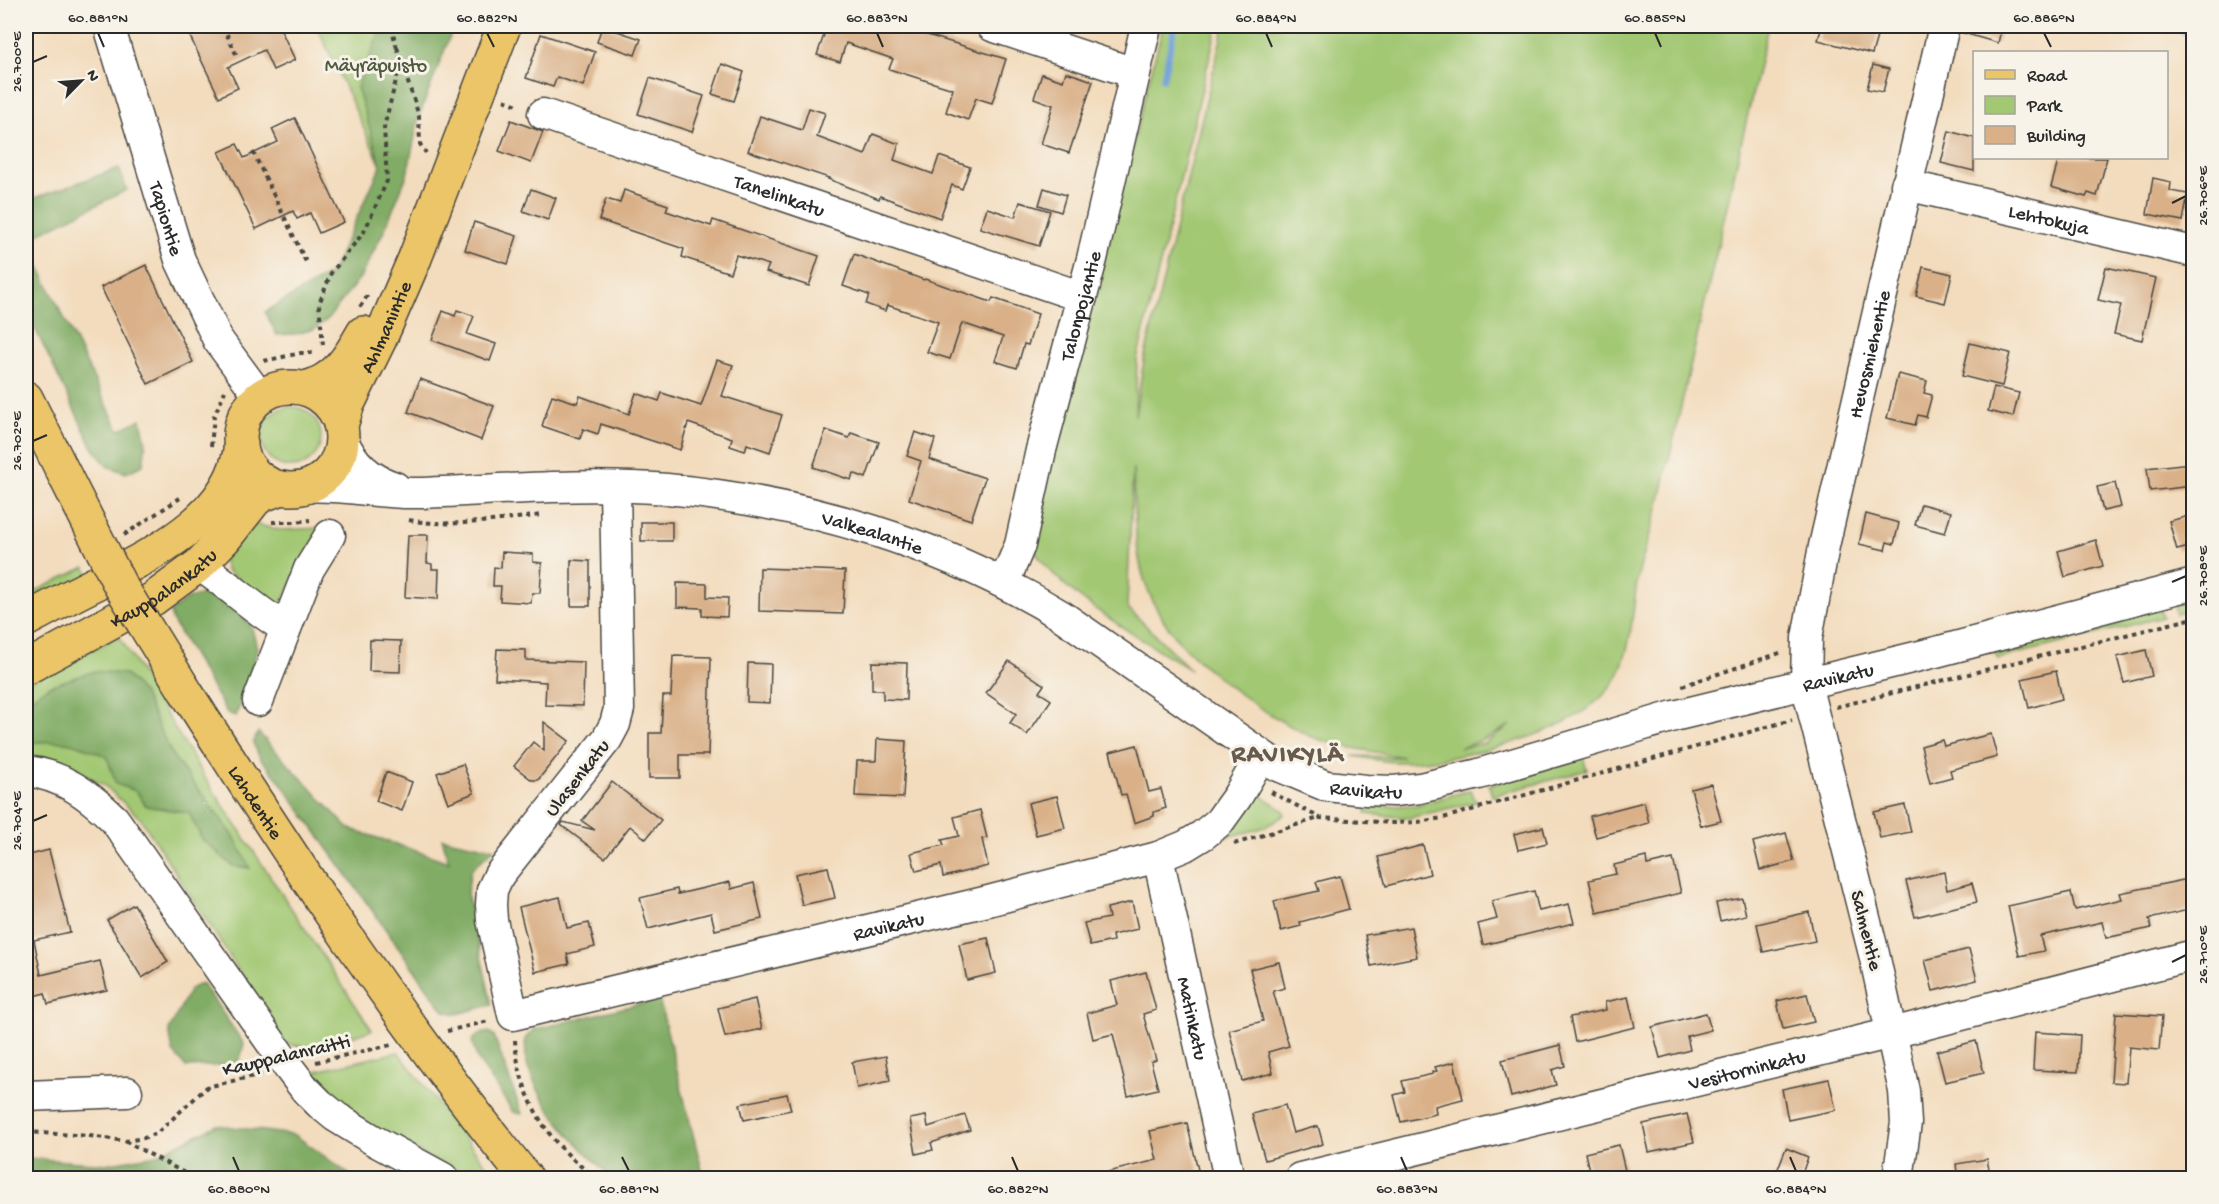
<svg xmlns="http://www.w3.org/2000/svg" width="2219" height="1204" font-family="'Gochi Hand',sans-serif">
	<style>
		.green { fill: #a2c873; stroke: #667a4f; stroke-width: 1.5; fill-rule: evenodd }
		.forest { fill: #81ac65; stroke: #566c48; stroke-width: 1.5 }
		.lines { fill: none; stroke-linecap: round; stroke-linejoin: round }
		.stream { stroke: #6d9ed7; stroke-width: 6 }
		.building { fill: #d9b088 }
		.minor-casing { stroke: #494641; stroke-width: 33 }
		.major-casing { stroke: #494641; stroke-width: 36 }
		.highway-casing { stroke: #494641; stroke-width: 36 }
		.path { stroke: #494641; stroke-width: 4; stroke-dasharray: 4.5 4.5; stroke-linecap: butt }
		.minor { stroke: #fff; stroke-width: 30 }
		.major { stroke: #ecc569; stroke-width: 33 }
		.highway { stroke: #ecc569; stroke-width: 33 }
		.highway-bridge-casing { stroke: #494641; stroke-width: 36; stroke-linecap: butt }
		.highway-bridge { stroke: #ecc569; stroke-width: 33 }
		.ticks { fill: none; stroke: #2b2b2b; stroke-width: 2 }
		.labels { text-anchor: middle; stroke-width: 6; stroke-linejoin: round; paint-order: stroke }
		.park-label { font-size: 20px; fill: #4f5a41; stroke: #f7f3e8 }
		.street-label { font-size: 20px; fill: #2b2b2b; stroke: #f7f3e8 }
		.district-label { font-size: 26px; font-weight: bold; letter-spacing: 1.5px; fill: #685a4c; stroke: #f7f3e8 }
		.neatline { fill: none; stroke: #2b2b2b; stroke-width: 2 }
		.ticks-label { font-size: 15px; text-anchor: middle; fill: #2b2b2b }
	</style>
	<rect width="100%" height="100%" fill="#f7f3e8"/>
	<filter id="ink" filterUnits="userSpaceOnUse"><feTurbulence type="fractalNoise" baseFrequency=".0167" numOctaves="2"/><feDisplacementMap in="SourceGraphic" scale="12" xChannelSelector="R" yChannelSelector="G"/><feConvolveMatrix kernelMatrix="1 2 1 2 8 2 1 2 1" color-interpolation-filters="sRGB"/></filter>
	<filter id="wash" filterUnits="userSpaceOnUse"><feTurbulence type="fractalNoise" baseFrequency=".008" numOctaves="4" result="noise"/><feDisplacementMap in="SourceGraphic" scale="24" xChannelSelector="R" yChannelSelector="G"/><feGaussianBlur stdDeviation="1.35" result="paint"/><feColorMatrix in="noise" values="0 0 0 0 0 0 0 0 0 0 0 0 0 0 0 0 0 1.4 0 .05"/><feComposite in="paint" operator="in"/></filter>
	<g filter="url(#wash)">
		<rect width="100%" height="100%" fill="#f3dcbd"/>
		<g class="green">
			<polygon points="317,26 428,26 381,166"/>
			<path d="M1163,26h54l-80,334 -2,56 9,-56 80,-334h544l-111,486c-7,23 -16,47 -20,70 -5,32 -5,64 -19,93 -28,58 -158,86 -216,87 -16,1 -34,-4 -50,-6l51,1c-31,-6 -62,-9 -93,-21 -25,-11 -48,-26 -70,-42 -42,-31 -75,-58 -94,-109 -13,-36 -11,-79 -13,-117l-6,139 64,63c-44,-28 -140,-80 -160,-127zM1510,725l-24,18 -26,5 28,-10z"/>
			<circle cx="291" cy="437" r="30"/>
			<polygon points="250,523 280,530 322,528 278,608 226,570 223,559"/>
			<polygon points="85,567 90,576 26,609 26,596"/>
			<polygon points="2193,599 2193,610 2176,614 2174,604"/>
			<polygon points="2160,608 2163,617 1998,659 1994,652 2014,645"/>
			<path d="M119,636l84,139 169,255c-25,7 -64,25 -87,12l-144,-223 -37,-34 -49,-24 -29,-4v-73z"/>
			<polygon points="1583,757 1587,770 1492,796 1489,785"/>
			<polygon points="1471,790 1476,802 1409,818 1366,814 1367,807 1416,805"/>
			<path d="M1254,791l29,19 2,4c-17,16 -42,19 -64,24z"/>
			<polygon points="398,1052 496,1178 468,1178 371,1127 303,1074"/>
		</g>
		<g class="forest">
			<polygon points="382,26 454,26 419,116 407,175 385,229 361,276 328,319 314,329 296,334 277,335 265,312 331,273 381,166 357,87"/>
			<polygon points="119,168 127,190 26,240 119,430 141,419 146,444 143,465 126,473 107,466 92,446 26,310 26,201"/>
			<polygon points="207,593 222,598 251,625 257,648 251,676 236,716 227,713 172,620 170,612 187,599"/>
			<path d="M95,671l30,3 18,19 29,62 61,80 17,33 -17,-2 -31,-27 -13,-26 -43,-7 -10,-15 -20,-7 -9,-27c-35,-16 -43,-18 -81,-14v-42l23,-15z"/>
			<polygon points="258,732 348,828 449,862 442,838 494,849 471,870 467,893 492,1005 457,1014 444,1011 279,780 260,758 253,743"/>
			<polygon points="202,983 244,1044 240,1059 233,1065 186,1067 173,1052 169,1030 190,989"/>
			<path d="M659,999l45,179h-92c-34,-32 -68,-65 -84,-111 -3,-8 -2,-19 -3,-28l8,-9z"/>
			<polygon points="489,1032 494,1036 522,1114 513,1112 477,1058 472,1041 477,1035"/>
			<polygon points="217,1125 295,1135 354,1178 26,1178 26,1158 106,1164 156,1155"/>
		</g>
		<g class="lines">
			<g class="stream">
				<polyline points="2168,26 2194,35"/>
				<polyline points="1163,79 1175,26"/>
			</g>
		</g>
		<g id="blocks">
			<g class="building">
				<polygon points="185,26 279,26 295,60 273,70 264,50 228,67 238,88 219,97"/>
				<polygon points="602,26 641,39 635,55 597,42"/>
				<polygon points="805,26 898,26 1006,59 992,103 976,98 968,120 946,112 953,89 889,69 893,59 846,43 840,62 817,55 824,35 804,28"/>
				<polygon points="1822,26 1880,26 1872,54 1818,40"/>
				<polygon points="1961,26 2002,26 1998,43 1960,32"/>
				<polygon points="541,34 595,52 583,86 557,77 553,87 526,78"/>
				<polygon points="722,64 744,72 734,101 712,94"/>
				<polygon points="1873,65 1889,69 1883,92 1867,89"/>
				<polygon points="1066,72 1093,81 1069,153 1041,144 1053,105 1034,98 1042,74 1063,81"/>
				<polygon points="650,78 704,96 692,132 638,114"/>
				<polygon points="809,108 825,113 817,137 865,155 873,134 899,144 894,160 933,174 939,156 970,167 962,189 952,185 940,218 880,196 879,199 828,179 829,178 748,151 760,116 802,130"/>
				<polygon points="295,118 344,222 319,233 310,213 297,219 293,211 256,229 219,152 237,144 244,158 278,142 272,129"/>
				<polygon points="511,120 543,132 531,163 499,151"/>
				<polygon points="1949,131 1974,138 1974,171 1941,163"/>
				<polygon points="2059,158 2107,158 2097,196 2088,193 2086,197 2051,187"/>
				<polygon points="2153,178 2171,182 2170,191 2188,194 2183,221 2147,214"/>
				<polygon points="1044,188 1066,195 1061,212 1039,205"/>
				<polygon points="531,189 556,198 548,220 523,211"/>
				<polygon points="624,190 668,205 666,211 711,226 713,220 819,256 809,286 766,272 769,265 736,255 730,273 682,257 684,249 599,220 606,199 620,203"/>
				<polygon points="1020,202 1050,211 1039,246 980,228 987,208 1015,217"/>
				<polygon points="474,222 517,236 508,264 465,250"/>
				<polygon points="854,254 924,280 925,279 991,302 993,298 1038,314 1028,345 1024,344 1017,368 995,361 1003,337 962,323 950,359 927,352 938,322 887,305 885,311 866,304 869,295 843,286"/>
				<polygon points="146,265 193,362 148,384 101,287"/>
				<polygon points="1923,267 1952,274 1945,303 1916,296"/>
				<polygon points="2106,267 2156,278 2142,340 2114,334 2121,305 2098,300"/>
				<polygon points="457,310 474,316 467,334 496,344 490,361 432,340 443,311 455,316"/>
				<polygon points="1970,343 2010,353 2002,386 1962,376"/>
				<polygon points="717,360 733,365 722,396 782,415 770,452 747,444 745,451 730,446 732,438 688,423 680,450 601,424 598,434 583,429 580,439 542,426 552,395 577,403 580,396 629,414 636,393 659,401 662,393 701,406"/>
				<polygon points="1898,374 1927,381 1924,393 1932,395 1926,417 1918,415 1915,425 1887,418"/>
				<polygon points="420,379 494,406 481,440 408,412"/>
				<polygon points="1994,387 2019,393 2013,417 1988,411"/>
				<polygon points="826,430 849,438 851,433 879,442 866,478 853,473 851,480 813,467"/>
				<polygon points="915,432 935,439 929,459 985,478 971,520 909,499 921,461 907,456"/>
				<polygon points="2190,463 2192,486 2150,491 2147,468"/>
				<polygon points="2115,483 2121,507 2103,511 2097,487"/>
				<polygon points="1921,504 1951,512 1945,533 1915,525"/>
				<polygon points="1866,514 1899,523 1894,544 1887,542 1885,550 1859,544"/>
				<polygon points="2193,515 2193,546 2177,550 2169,521"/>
				<rect x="641" y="522" width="31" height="19"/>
				<polygon points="408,535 428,535 427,563 432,564 432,569 439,569 438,599 405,597"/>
				<polygon points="2096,540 2103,566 2065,577 2058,551"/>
				<polygon points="502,552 533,554 533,562 542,563 540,593 532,593 531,603 500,601 501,586 493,586 494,567 501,568"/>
				<polygon points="571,560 590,561 590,606 571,606"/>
				<polygon points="760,568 845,571 843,614 759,611"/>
				<polygon points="677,583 707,584 707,597 728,598 727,617 702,616 702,608 677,607"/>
				<polygon points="370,640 401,641 400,672 369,671"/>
				<polygon points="497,649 526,650 526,660 584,662 583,706 545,705 546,682 495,679"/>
				<polygon points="2146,650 2152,676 2124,683 2117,657"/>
				<polygon points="673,656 711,657 708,755 680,755 680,778 649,778 649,733 661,733 663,696 671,696"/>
				<polygon points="1009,661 1044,685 1039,692 1051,700 1027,735 1010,723 1016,714 986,693"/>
				<polygon points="872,662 907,663 906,700 883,699 883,690 872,690"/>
				<polygon points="748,663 771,664 770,703 747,702"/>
				<polygon points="2056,671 2062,699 2029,708 2022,679"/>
				<polygon points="544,722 569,741 538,780 532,780 514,766 533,742 544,751"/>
				<polygon points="1991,734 1997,757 1950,770 1952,777 1930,783 1921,746 1942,740 1944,746"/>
				<polygon points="877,739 906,741 903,798 855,796 857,761 876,761"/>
				<polygon points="1137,745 1149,792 1161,789 1166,808 1154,812 1154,816 1134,823 1126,794 1121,795 1110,752"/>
				<polygon points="463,764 474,793 448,803 437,773"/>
				<polygon points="386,772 412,782 402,811 376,801"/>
				<polygon points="612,782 661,820 646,839 630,826 605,858 561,825 563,822 595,830 582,821"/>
				<polygon points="1711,784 1721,821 1701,826 1691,789"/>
				<polygon points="1057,796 1065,828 1036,835 1028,803"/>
				<polygon points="1644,802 1649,823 1596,837 1590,816"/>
				<polygon points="1905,805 1911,832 1880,838 1874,812"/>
				<polygon points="980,810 987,838 982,839 988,866 943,877 941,865 916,871 911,853 944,845 942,840 959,836 954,817"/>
				<polygon points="1543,827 1547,843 1518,850 1514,834"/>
				<polygon points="1786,833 1794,861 1760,870 1753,842"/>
				<polygon points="1423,845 1430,874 1386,886 1378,857"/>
				<polygon points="49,850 70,932 34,940 41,975 100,961 107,990 48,1004 45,993 26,998 26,856"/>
				<polygon points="1646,857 1647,865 1673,859 1681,893 1597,913 1589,880 1616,874 1614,865"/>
				<polygon points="828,867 835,898 802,905 795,874"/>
				<polygon points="1944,872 1947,890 1972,883 1977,902 1915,917 1906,881"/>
				<polygon points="1340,876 1349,909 1300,922 1301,926 1281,931 1274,901 1319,891 1316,882"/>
				<polygon points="2193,878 2193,909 2149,919 2151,928 2106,938 2102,922 2040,936 2044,951 2019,956 2008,906 2071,892 2075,910 2122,899 2120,893"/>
				<polygon points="730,882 731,889 754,883 762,919 715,930 711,913 648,929 640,898 677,889 678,894"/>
				<polygon points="1534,891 1539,911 1569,904 1574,923 1483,945 1478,924 1497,919 1492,901"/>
				<polygon points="560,897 567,928 589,923 595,947 567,954 569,964 535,972 519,907"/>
				<polygon points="1742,898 1746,915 1720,921 1716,903"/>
				<polygon points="1132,902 1138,929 1112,935 1113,941 1090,946 1084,923 1109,918 1107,908"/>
				<polygon points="134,904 168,962 142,978 107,920"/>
				<polygon points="1809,912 1815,941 1763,952 1757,924"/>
				<polygon points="1411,927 1417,957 1371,966 1365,935"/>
				<polygon points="988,938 996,973 967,980 959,944"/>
				<polygon points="1969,949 1977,980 1933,991 1925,960"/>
				<polygon points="1279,962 1285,988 1273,991 1289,1046 1268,1052 1273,1073 1242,1081 1229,1030 1263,1021 1250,969"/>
				<polygon points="1146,972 1156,1010 1143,1014 1156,1060 1151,1062 1158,1089 1128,1096 1113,1034 1093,1039 1087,1013 1117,1005 1111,981"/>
				<polygon points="1807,994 1814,1022 1783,1029 1777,1001"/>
				<polygon points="1628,997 1635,1027 1575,1042 1570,1017 1606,1010 1605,1002"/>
				<polygon points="755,999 762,1029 725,1037 718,1008"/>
				<polygon points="1706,1013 1711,1030 1687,1036 1690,1050 1660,1058 1652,1027"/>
				<polygon points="2116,1013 2162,1016 2159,1050 2129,1047 2126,1083 2111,1082"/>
				<polygon points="2035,1032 2080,1035 2078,1072 2033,1070"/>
				<polygon points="1976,1041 1984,1073 1945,1082 1937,1051"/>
				<polygon points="1560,1045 1565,1066 1552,1070 1556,1085 1511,1097 1502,1060"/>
				<polygon points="886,1056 890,1081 857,1088 852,1062"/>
				<polygon points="1454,1062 1463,1099 1435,1106 1436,1114 1401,1122 1394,1095 1405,1092 1402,1081 1433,1074 1432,1072 1437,1071 1435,1067"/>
				<polygon points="1829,1079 1836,1110 1788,1120 1782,1089"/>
				<polygon points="787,1094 791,1110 744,1120 740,1104"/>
				<polygon points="1285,1105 1293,1133 1318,1126 1323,1144 1265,1160 1252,1114"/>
				<polygon points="1687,1114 1694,1142 1649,1152 1643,1124"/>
				<polygon points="965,1115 970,1130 931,1143 933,1150 916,1154 910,1119 926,1116 928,1127"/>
				<polygon points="1187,1123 1199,1174 1182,1179 1109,1179 1108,1172 1157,1160 1150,1131"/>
				<polygon points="1619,1145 1627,1179 1591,1179 1585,1153"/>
				<polygon points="1786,1148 1808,1157 1800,1179 1777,1171"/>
				<polygon points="1987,1159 1990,1175 1958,1179 1956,1164"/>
			</g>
		</g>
	</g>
	<g filter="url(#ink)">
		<use href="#blocks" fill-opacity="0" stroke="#494641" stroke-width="1.5"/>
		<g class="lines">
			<defs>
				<g id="minor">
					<path id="s1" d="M109,26l71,234 38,80 42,57"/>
					<polyline points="992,26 1134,73"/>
					<path id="s2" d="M543,114l539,183"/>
					<path id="s3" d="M1906,185l288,67"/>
					<path d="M342,438c10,25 27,41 53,49"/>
					<path id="s4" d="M304,487c38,-3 75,7 113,6 83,-3 168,-11 250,-4 138,13 276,54 395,127l214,149 50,21 40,4 28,1 26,-3 59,-14 195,-58 262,-64 258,-68"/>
					<path id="s5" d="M615,487l4,222 -4,15 -8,15 -108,136 -7,15 -1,15 1,15 21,95 475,-114 170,-44 27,-11 18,-11 16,-13 18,-25 24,-41"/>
					<path d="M199,565c30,20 56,45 86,63"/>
					<path id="s6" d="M1004,583l16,-38 21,-95 51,-191 54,-233"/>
					<polyline points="258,701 309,569 330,535"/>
					<path d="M26,771c36,4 62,23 88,48l175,249 16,21 15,15 16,13 39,24 68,37"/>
					<path id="s7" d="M1158,857l71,321"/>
					<polyline points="26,1096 127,1092"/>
					<path id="s8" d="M1300,1178l592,-145 302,-78"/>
					<path id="s9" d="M1898,1178l8,-55 -2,-32 -30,-137 -68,-270 1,-46 17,-92 120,-520"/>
				</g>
				<g id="major">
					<circle cx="291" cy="438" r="51"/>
					<path d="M305,388c30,-7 44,-30 58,-55"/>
					<path id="s10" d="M341,425l7,-21 32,-65 35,-81 89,-232"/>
					<path d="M26,620c24,-13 48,-26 73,-38 57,-30 134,-66 142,-138"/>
					<path id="s11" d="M26,668l127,-69 46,-34 26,-27 30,-38 7,-5 19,-7"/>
				</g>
				<g id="highway">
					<polyline points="26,398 66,478"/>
					<path id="s12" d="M184,689c107,168 216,334 342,489"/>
				</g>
			</defs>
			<use href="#minor" class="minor-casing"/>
			<use href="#major" class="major-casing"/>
			<use href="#highway" class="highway-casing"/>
			<g class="path">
				<polyline points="223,26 236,54"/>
				<polyline points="391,26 397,48"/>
				<polyline points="402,64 419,116 420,144 426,153"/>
				<polyline points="504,100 520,106"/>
				<polyline points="253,152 306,262"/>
				<polyline points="360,307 369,293"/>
				<polyline points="323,345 319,304 331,273 364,232 387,181 384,127 401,61 397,47"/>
				<polyline points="264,361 301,353 316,353"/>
				<polyline points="211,446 214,416 225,391"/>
				<path d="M409,520c42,8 90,0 133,-5"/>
				<polyline points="272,522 295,522 310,520"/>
				<polyline points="124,535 180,498"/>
				<polyline points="1682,686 1783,652"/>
				<polyline points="1836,707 2194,618"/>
				<polyline points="1271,792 1320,818 1393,823 1418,822 1443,818 1792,720"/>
				<polyline points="1234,844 1319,818"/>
				<polyline points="447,1031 489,1021"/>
				<path d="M515,1040c2,35 18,76 42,103 11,13 25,24 38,35"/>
				<polyline points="316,1062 391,1045"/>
				<polyline points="26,1132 90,1136 125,1141 144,1138 157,1133 207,1087 262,1074"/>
				<polyline points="125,1141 194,1178"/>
			</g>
			<use href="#minor" class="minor"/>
			<use href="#major" class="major"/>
			<use href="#highway" class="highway"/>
			<defs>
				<polyline id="highway-bridge" points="66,478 120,585 184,689"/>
			</defs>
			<use href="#highway-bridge" class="highway-bridge-casing"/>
			<use href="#highway-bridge" class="highway-bridge"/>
		</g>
	</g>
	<path class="ticks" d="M98,33l6,14M487,33l7,14M877,33l6,14M1266,33l6,14M1655,33l6,14M2044,33l7,14M33,62l14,-6M2172,203l14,-7M33,441l14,-6M2172,582l14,-6M33,821l14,-6M2172,962l14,-7M233,1157l6,14M622,1157l7,14M1012,1157l6,14M1401,1157l6,14M1790,1157l6,14"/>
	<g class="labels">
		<g class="park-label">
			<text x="376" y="71">Mäyräpuisto</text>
		</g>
		<g class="street-label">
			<text dy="7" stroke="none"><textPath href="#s2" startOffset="250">Tanelinkatu</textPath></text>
			<text dy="7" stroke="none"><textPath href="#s1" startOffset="201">Tapiontie</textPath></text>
			<text dy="7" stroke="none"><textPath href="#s3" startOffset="147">Lehtokuja</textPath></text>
			<text dy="7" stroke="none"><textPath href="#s6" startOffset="288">Talonpojantie</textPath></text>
			<text dy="7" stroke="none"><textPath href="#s10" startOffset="108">Ahlmanintie</textPath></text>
			<text dy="7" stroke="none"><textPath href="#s9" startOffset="843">Hevosmiehentie</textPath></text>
			<text dy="7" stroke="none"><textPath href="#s4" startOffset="574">Valkealantie</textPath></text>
			<text dy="7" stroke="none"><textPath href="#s11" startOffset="159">Kauppalankatu</textPath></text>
			<text dy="7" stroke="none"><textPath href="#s4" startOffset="1624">Ravikatu</textPath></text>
			<text transform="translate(576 777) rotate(-52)" y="7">Ulasenkatu</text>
			<text dy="7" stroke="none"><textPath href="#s4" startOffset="1137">Ravikatu</textPath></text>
			<text dy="7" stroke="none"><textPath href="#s12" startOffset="134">Lahdentie</textPath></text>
			<text dy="7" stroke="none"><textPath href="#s5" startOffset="958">Ravikatu</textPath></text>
			<text transform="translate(1868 930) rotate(76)" y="7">Salmentie</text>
			<text dy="7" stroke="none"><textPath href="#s7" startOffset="165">Matinkatu</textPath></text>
			<text transform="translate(286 1054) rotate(-13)" y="7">Kauppalanraitti</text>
			<text dy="7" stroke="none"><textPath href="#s8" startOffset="460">Vesitorninkatu</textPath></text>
		</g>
		<g class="district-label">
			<text x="1288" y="761">RAVIKYLÄ</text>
		</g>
	</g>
	<rect width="2219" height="1204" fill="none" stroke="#f7f3e8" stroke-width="66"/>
	<rect x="1973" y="51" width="195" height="108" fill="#f7f3e8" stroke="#a5a39c" stroke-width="1.5"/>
	<rect x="1985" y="70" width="30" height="9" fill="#ecc569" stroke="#a5a39c" stroke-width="1.5"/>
	<text x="2027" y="81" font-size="18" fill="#2b2b2b">Road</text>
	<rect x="1985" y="96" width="30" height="18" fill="#a2c873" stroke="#a5a39c" stroke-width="1.5"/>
	<text x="2027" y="111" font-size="18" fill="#2b2b2b">Park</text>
	<rect x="1985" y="126" width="30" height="18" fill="#d9b088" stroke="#a5a39c" stroke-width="1.5"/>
	<text x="2027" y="141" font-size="18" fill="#2b2b2b">Building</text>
	<g transform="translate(81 81) rotate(65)" stroke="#f7f3e8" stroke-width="4.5" paint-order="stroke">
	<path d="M0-4.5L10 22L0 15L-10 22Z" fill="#2b2b2b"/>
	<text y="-9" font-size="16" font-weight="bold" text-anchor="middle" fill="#2b2b2b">N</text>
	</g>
	<rect x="33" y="33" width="2153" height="1138" class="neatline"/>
	<g class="ticks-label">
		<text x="98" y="22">60.881°N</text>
		<text x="487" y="22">60.882°N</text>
		<text x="877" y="22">60.883°N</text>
		<text x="1266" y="22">60.884°N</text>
		<text x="1655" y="22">60.885°N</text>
		<text x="2044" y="22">60.886°N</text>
		<text transform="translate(16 62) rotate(-90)" y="5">26.700°E</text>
		<text transform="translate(2202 196) rotate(-90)" y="5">26.706°E</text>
		<text transform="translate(16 441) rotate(-90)" y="5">26.702°E</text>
		<text transform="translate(2202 576) rotate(-90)" y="5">26.708°E</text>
		<text transform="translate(16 821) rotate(-90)" y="5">26.704°E</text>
		<text transform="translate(2202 955) rotate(-90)" y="5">26.710°E</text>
		<text x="239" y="1193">60.880°N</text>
		<text x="629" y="1193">60.881°N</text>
		<text x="1018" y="1193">60.882°N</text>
		<text x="1407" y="1193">60.883°N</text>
		<text x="1796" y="1193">60.884°N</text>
	</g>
</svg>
